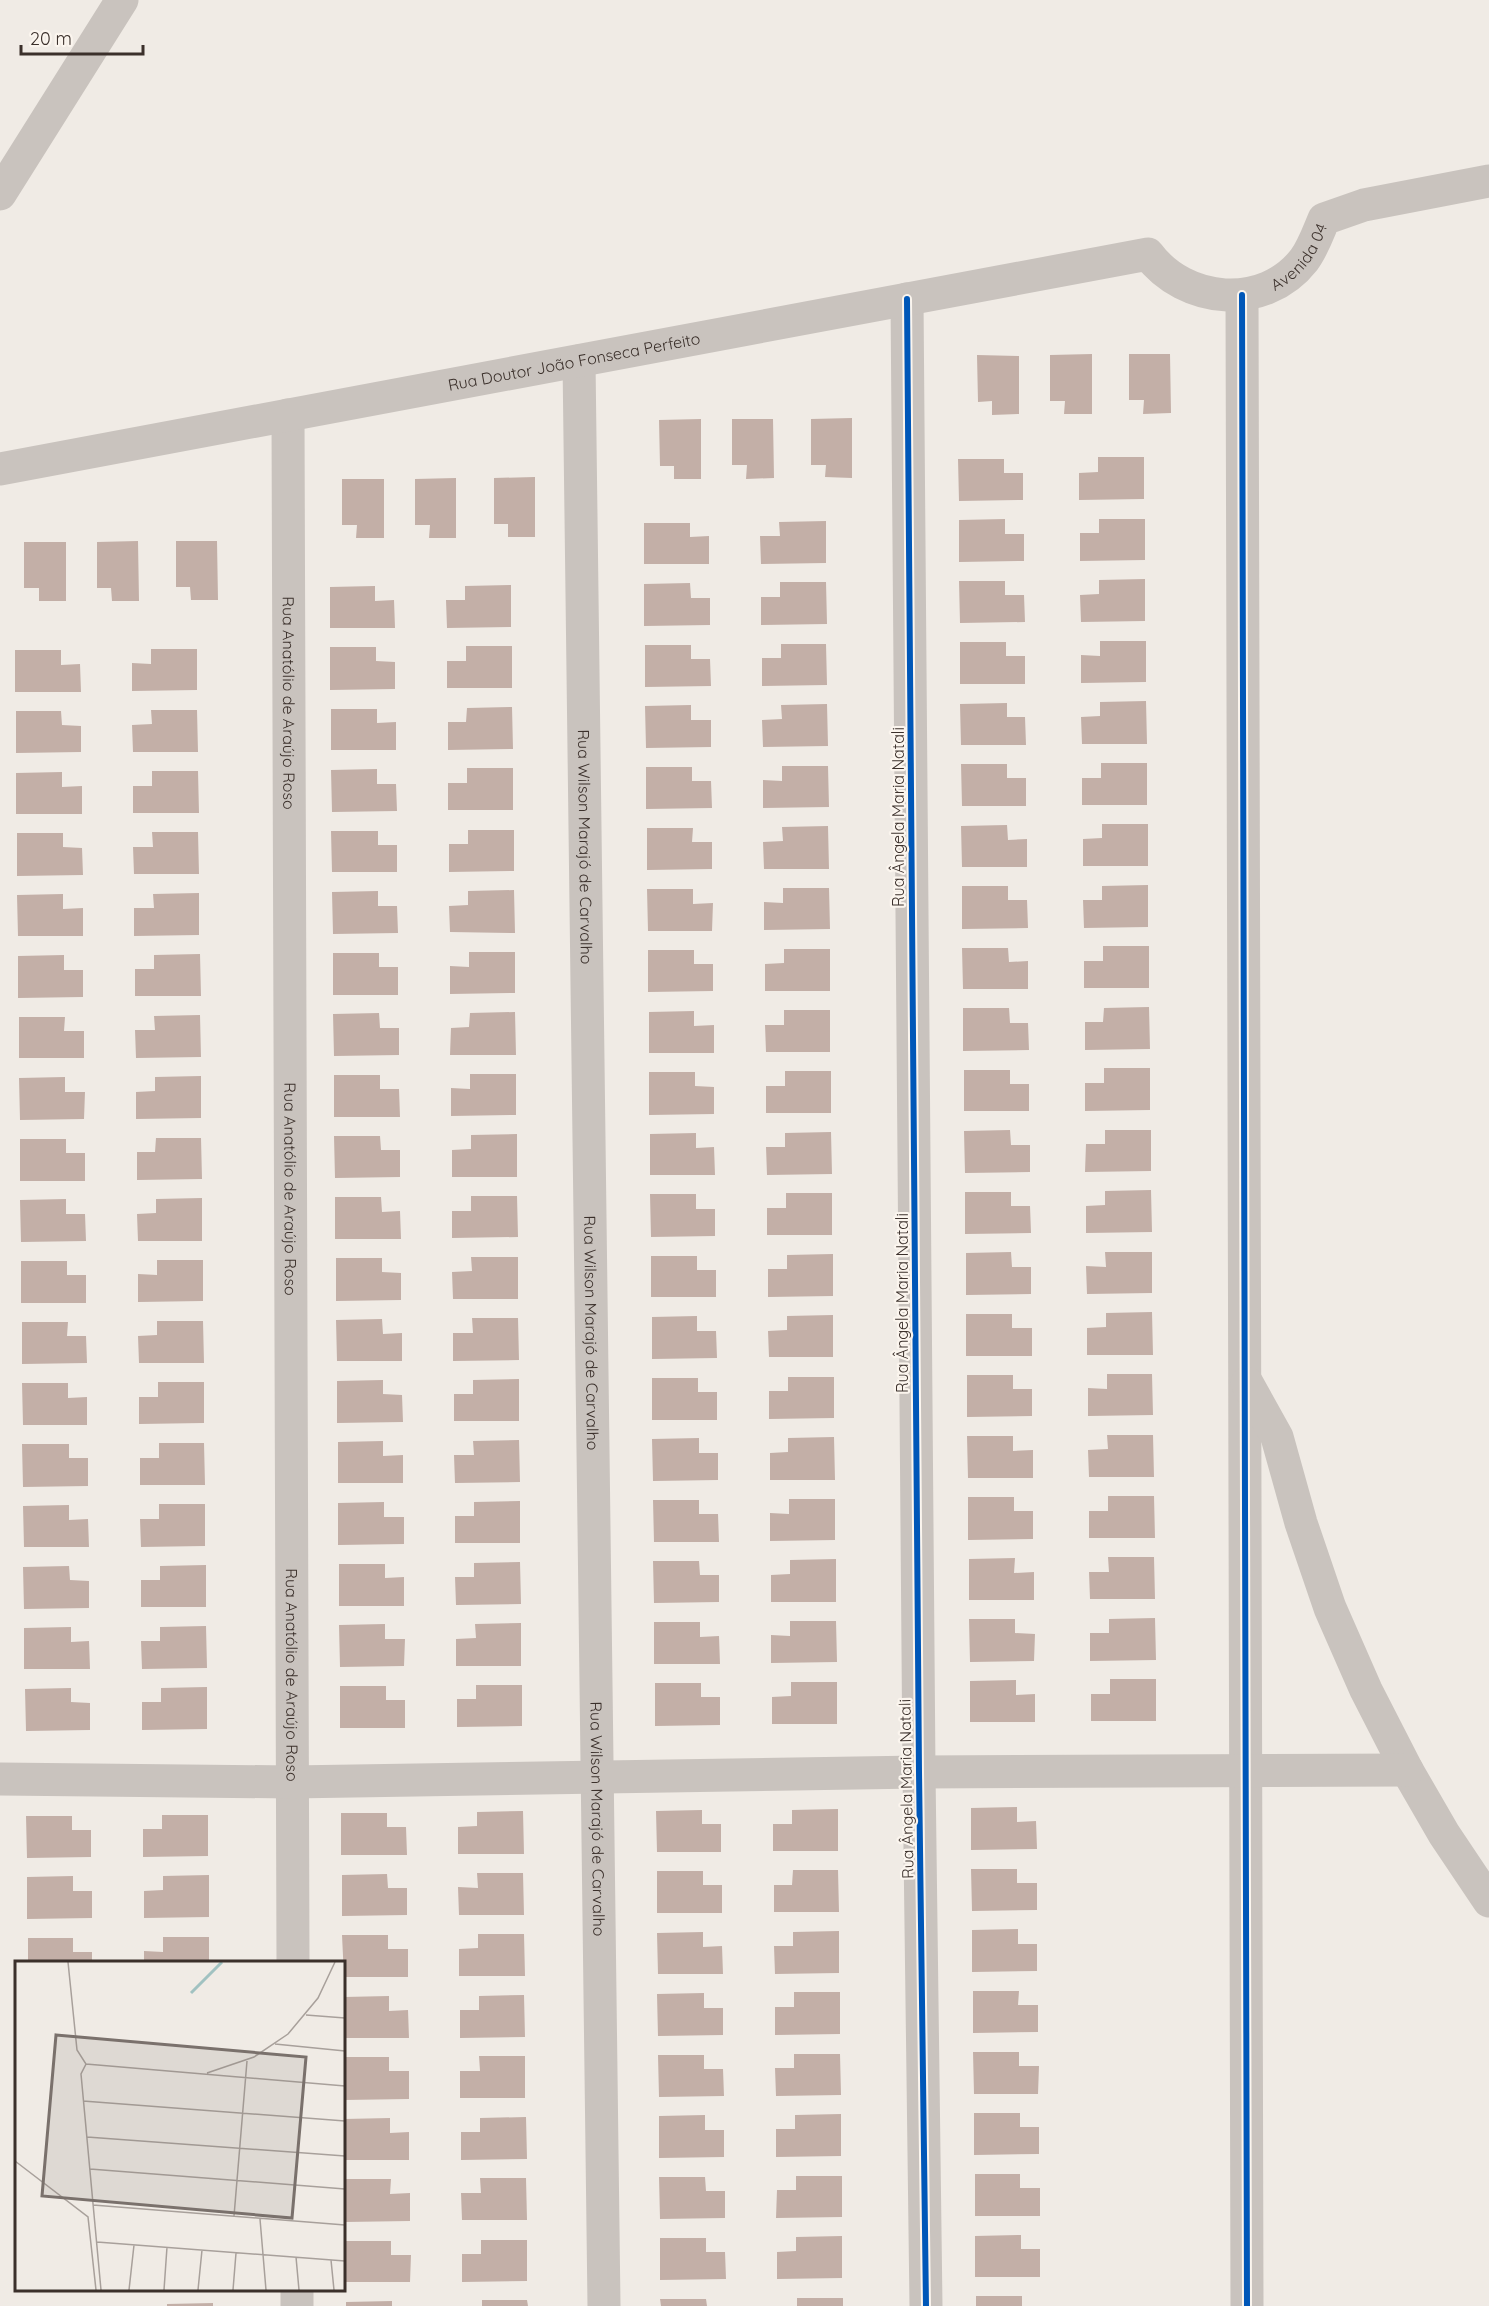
<svg xmlns="http://www.w3.org/2000/svg" width="1489" height="2306" font-family="Quicksand,sans-serif">
	<style>
		.building { fill: #c3afa7 }
		.lines { fill: none; stroke-linecap: round; stroke-linejoin: round }
		.minor { stroke: #c9c3be; stroke-width: 33 }
		.cycleway-casing { stroke: #fbf5ee; stroke-width: 10 }
		.cycleway { stroke: #0057b8; stroke-width: 6 }
		.labels { text-anchor: middle; stroke-width: 4.5; stroke-linejoin: round; paint-order: stroke }
		.street-label { font-size: 16px; fill: #3b302b; stroke: #fbf5ee }
		.inset-river { fill: none; stroke: #a1c2c1; stroke-width: 3 }
		.inset-road { fill: none; stroke: #a8a09b; stroke-width: 1.5 }
		.view { fill: #7a716c; fill-opacity: 0.15; stroke: #7a716c; stroke-width: 3 }
		.inset-edge { fill: none; stroke: #3b302b; stroke-width: 3 }
	</style>
	<rect width="100%" height="100%" fill="#f0ebe5"/>
	<g class="building">
		<polygon points="1092,354 1092,414 1064,414 1065,401 1050,401 1050,355"/>
		<polygon points="1129,354 1170,354 1171,413 1143,414 1144,400 1129,400"/>
		<polygon points="977,355 1019,356 1019,414 992,415 992,401 978,402"/>
		<polygon points="852,418 852,478 825,477 826,465 811,465 811,419"/>
		<polygon points="701,419 701,479 674,479 674,466 660,466 659,420"/>
		<polygon points="732,419 773,419 774,478 746,479 747,465 732,465"/>
		<polygon points="1098,457 1144,457 1144,499 1079,500 1079,473 1098,472"/>
		<polygon points="958,459 1004,459 1004,473 1023,473 1023,500 959,501"/>
		<polygon points="535,477 535,537 508,537 508,524 494,524 494,478"/>
		<polygon points="456,478 456,538 429,538 430,525 415,525 415,479"/>
		<polygon points="342,479 384,479 384,538 356,538 357,525 342,525"/>
		<polygon points="1005,519 1005,534 1024,534 1024,561 959,562 959,520"/>
		<polygon points="1099,519 1145,519 1145,560 1080,561 1080,533 1099,533"/>
		<polygon points="826,521 826,563 761,564 760,536 780,536 779,522"/>
		<polygon points="644,523 690,523 690,537 709,536 709,564 644,564"/>
		<polygon points="138,541 139,601 112,601 111,588 97,588 97,542"/>
		<polygon points="176,541 217,541 218,600 191,600 190,587 176,587"/>
		<polygon points="24,542 66,542 66,601 39,601 39,588 24,588"/>
		<polygon points="1145,579 1145,621 1081,622 1080,595 1099,594 1099,580"/>
		<polygon points="959,581 1005,581 1005,595 1024,595 1025,622 960,623"/>
		<polygon points="780,582 826,582 827,624 761,625 761,597 780,597"/>
		<polygon points="690,583 691,598 710,598 710,625 644,626 644,584"/>
		<polygon points="511,585 511,627 447,628 446,600 465,600 465,586"/>
		<polygon points="375,586 375,601 394,600 395,628 330,628 330,587"/>
		<polygon points="1100,641 1146,641 1146,682 1081,683 1081,655 1100,656"/>
		<polygon points="960,642 1006,642 1006,656 1025,656 1025,684 960,684"/>
		<polygon points="781,644 826,644 827,685 762,686 762,658 781,658"/>
		<polygon points="645,645 691,645 691,659 710,659 711,686 645,687"/>
		<polygon points="466,646 512,646 512,688 447,688 447,661 466,661"/>
		<polygon points="330,647 376,647 376,661 395,662 395,689 330,690"/>
		<polygon points="151,649 197,649 197,690 132,691 132,663 151,664"/>
		<polygon points="15,650 61,650 61,665 80,664 81,692 15,692"/>
		<polygon points="1146,701 1147,744 1082,744 1081,717 1100,716 1100,702"/>
		<polygon points="1007,703 1007,717 1025,717 1026,745 961,745 960,704"/>
		<polygon points="827,704 828,746 763,747 762,720 782,719 781,705"/>
		<polygon points="691,705 691,720 711,720 711,747 646,748 645,706"/>
		<polygon points="512,707 513,749 448,750 448,722 466,722 467,708"/>
		<polygon points="331,709 377,709 377,723 396,722 396,750 331,750"/>
		<polygon points="151,710 197,710 198,752 133,752 132,725 152,724"/>
		<polygon points="16,711 61,711 62,725 81,726 81,752 16,753"/>
		<polygon points="1101,763 1147,763 1147,805 1082,805 1082,778 1101,778"/>
		<polygon points="961,764 1007,764 1007,778 1026,778 1026,806 962,806"/>
		<polygon points="782,766 828,766 829,807 763,808 763,780 782,781"/>
		<polygon points="646,767 692,767 692,781 711,781 712,808 646,809"/>
		<polygon points="467,768 513,768 513,810 448,810 448,783 467,783"/>
		<polygon points="377,769 377,784 396,784 397,811 332,812 331,770"/>
		<polygon points="152,771 198,771 199,813 133,813 133,786 152,786"/>
		<polygon points="62,772 62,787 82,786 82,814 16,814 16,773"/>
		<polygon points="1102,824 1148,824 1148,866 1083,866 1083,839 1102,838"/>
		<polygon points="1007,825 1008,840 1027,839 1027,867 962,867 961,826"/>
		<polygon points="828,826 829,869 764,869 763,842 783,841 782,827"/>
		<polygon points="647,828 693,828 692,842 712,842 712,869 647,870"/>
		<polygon points="468,830 514,830 514,871 449,872 449,844 468,844"/>
		<polygon points="331,831 378,831 378,845 397,845 397,872 332,872"/>
		<polygon points="152,832 198,832 199,874 134,874 133,847 153,847"/>
		<polygon points="17,833 63,833 63,847 82,848 83,875 17,876"/>
		<polygon points="1148,885 1148,927 1084,928 1083,900 1102,900 1102,886"/>
		<polygon points="962,886 1008,886 1008,900 1027,900 1028,928 962,929"/>
		<polygon points="783,888 829,888 830,929 764,930 764,902 783,903"/>
		<polygon points="647,889 693,889 693,904 713,903 712,931 648,931"/>
		<polygon points="514,890 515,933 450,932 449,906 468,905 468,891"/>
		<polygon points="378,891 378,906 397,906 398,933 333,934 332,892"/>
		<polygon points="199,893 199,935 134,936 134,908 154,908 153,894"/>
		<polygon points="63,894 63,909 83,908 83,936 18,936 17,895"/>
		<polygon points="1103,946 1149,946 1149,988 1084,988 1084,961 1103,961"/>
		<polygon points="962,948 1008,948 1009,962 1028,961 1028,989 963,989"/>
		<polygon points="784,949 830,949 830,991 765,991 765,964 784,963"/>
		<polygon points="648,950 694,950 694,964 713,964 713,991 648,992"/>
		<polygon points="469,952 515,952 515,993 450,994 450,966 469,967"/>
		<polygon points="333,953 379,953 379,967 398,967 398,995 333,995"/>
		<polygon points="200,954 201,996 135,996 135,969 154,969 154,955"/>
		<polygon points="64,955 64,970 83,970 83,997 18,998 18,956"/>
		<polygon points="1149,1007 1150,1049 1085,1050 1085,1022 1103,1022 1104,1008"/>
		<polygon points="963,1008 1009,1008 1010,1023 1028,1023 1029,1050 963,1051"/>
		<polygon points="784,1010 830,1010 830,1052 766,1052 765,1025 784,1025"/>
		<polygon points="694,1011 694,1026 714,1025 714,1053 649,1053 649,1012"/>
		<polygon points="515,1012 516,1055 450,1055 451,1028 469,1027 470,1013"/>
		<polygon points="379,1013 380,1028 399,1028 399,1055 334,1056 333,1014"/>
		<polygon points="200,1015 201,1057 136,1058 135,1030 155,1030 154,1016"/>
		<polygon points="19,1017 65,1017 64,1031 84,1031 84,1058 19,1058"/>
		<polygon points="1104,1068 1150,1068 1150,1110 1085,1111 1085,1083 1104,1083"/>
		<polygon points="964,1070 1010,1070 1010,1084 1029,1084 1029,1111 964,1111"/>
		<polygon points="785,1071 831,1071 831,1113 766,1113 766,1086 785,1086"/>
		<polygon points="649,1072 695,1072 695,1086 714,1087 714,1114 649,1115"/>
		<polygon points="470,1074 516,1074 516,1115 451,1116 451,1088 470,1089"/>
		<polygon points="334,1075 380,1075 380,1089 399,1089 400,1117 334,1117"/>
		<polygon points="201,1076 201,1118 136,1119 136,1092 155,1091 155,1077"/>
		<polygon points="65,1077 65,1092 85,1092 84,1119 20,1120 19,1078"/>
		<polygon points="1010,1130 1011,1145 1030,1145 1030,1172 965,1173 964,1131"/>
		<polygon points="1105,1130 1151,1130 1151,1171 1085,1172 1086,1144 1105,1144"/>
		<polygon points="831,1132 832,1174 767,1175 766,1147 785,1147 785,1133"/>
		<polygon points="696,1133 696,1148 714,1147 715,1175 650,1175 650,1134"/>
		<polygon points="517,1134 517,1177 452,1177 452,1150 471,1149 471,1135"/>
		<polygon points="334,1136 380,1136 381,1150 400,1150 400,1177 335,1178"/>
		<polygon points="156,1138 201,1138 202,1179 137,1180 137,1152 155,1152"/>
		<polygon points="20,1139 66,1139 66,1153 85,1153 85,1181 20,1181"/>
		<polygon points="1151,1190 1152,1232 1086,1233 1086,1206 1105,1205 1105,1191"/>
		<polygon points="965,1192 1011,1192 1011,1206 1030,1206 1031,1233 965,1234"/>
		<polygon points="786,1193 832,1193 832,1235 767,1235 767,1208 786,1208"/>
		<polygon points="650,1194 696,1194 696,1209 715,1209 715,1236 651,1237"/>
		<polygon points="471,1196 517,1196 518,1237 452,1238 452,1211 471,1211"/>
		<polygon points="335,1197 381,1197 382,1212 400,1211 401,1239 335,1239"/>
		<polygon points="202,1198 202,1241 138,1241 137,1214 156,1213 156,1199"/>
		<polygon points="66,1199 66,1214 85,1214 86,1241 21,1242 20,1200"/>
		<polygon points="1011,1252 1012,1267 1031,1267 1031,1294 966,1295 966,1253"/>
		<polygon points="1105,1252 1152,1252 1152,1293 1087,1294 1086,1266 1106,1267"/>
		<polygon points="833,1254 833,1296 768,1297 768,1269 787,1269 787,1255"/>
		<polygon points="651,1256 697,1256 697,1270 716,1270 716,1297 651,1297"/>
		<polygon points="471,1257 518,1257 518,1299 453,1299 452,1272 472,1271"/>
		<polygon points="336,1258 382,1258 382,1272 401,1273 401,1300 336,1301"/>
		<polygon points="157,1260 203,1260 203,1301 138,1302 138,1274 157,1275"/>
		<polygon points="21,1261 67,1261 67,1275 86,1275 86,1303 21,1303"/>
		<polygon points="1152,1312 1153,1355 1087,1355 1087,1328 1106,1327 1106,1313"/>
		<polygon points="966,1314 1012,1314 1012,1328 1032,1328 1032,1356 966,1356"/>
		<polygon points="833,1315 833,1357 769,1357 768,1331 787,1330 787,1316"/>
		<polygon points="697,1316 697,1331 716,1331 717,1358 652,1359 652,1317"/>
		<polygon points="472,1318 518,1318 519,1360 453,1361 453,1333 473,1333"/>
		<polygon points="382,1319 383,1334 402,1333 402,1361 337,1361 336,1320"/>
		<polygon points="157,1321 203,1321 204,1363 139,1363 138,1336 157,1335"/>
		<polygon points="22,1322 68,1322 67,1336 86,1336 87,1363 22,1364"/>
		<polygon points="1107,1374 1152,1374 1153,1415 1088,1416 1088,1388 1107,1389"/>
		<polygon points="967,1375 1013,1375 1013,1389 1032,1389 1032,1416 967,1417"/>
		<polygon points="788,1377 834,1377 834,1418 769,1419 769,1391 788,1391"/>
		<polygon points="652,1378 698,1378 698,1392 717,1392 717,1420 652,1420"/>
		<polygon points="519,1379 519,1421 454,1421 454,1394 473,1394 473,1380"/>
		<polygon points="383,1380 383,1394 402,1395 403,1422 337,1423 337,1381"/>
		<polygon points="158,1382 204,1382 204,1423 139,1424 139,1397 158,1397"/>
		<polygon points="22,1383 68,1383 68,1398 87,1397 87,1425 23,1425"/>
		<polygon points="1107,1435 1153,1435 1154,1477 1089,1477 1088,1450 1108,1449"/>
		<polygon points="967,1436 1013,1436 1013,1451 1033,1450 1033,1478 968,1478"/>
		<polygon points="834,1437 835,1480 770,1480 770,1453 788,1452 788,1438"/>
		<polygon points="699,1438 699,1453 718,1453 718,1480 653,1481 652,1439"/>
		<polygon points="519,1440 520,1482 455,1483 454,1455 474,1455 473,1441"/>
		<polygon points="383,1441 383,1456 403,1455 403,1483 338,1483 338,1442"/>
		<polygon points="159,1443 204,1443 205,1485 140,1485 140,1458 159,1458"/>
		<polygon points="22,1444 69,1444 69,1458 88,1458 88,1486 23,1487"/>
		<polygon points="1108,1496 1154,1496 1155,1538 1089,1538 1089,1511 1108,1511"/>
		<polygon points="968,1497 1014,1497 1014,1511 1033,1511 1033,1539 968,1540"/>
		<polygon points="789,1499 835,1499 835,1540 770,1541 770,1513 789,1514"/>
		<polygon points="653,1500 699,1500 699,1514 718,1514 719,1542 654,1542"/>
		<polygon points="520,1501 520,1543 455,1543 455,1516 474,1516 474,1502"/>
		<polygon points="384,1502 384,1517 404,1517 404,1544 338,1545 338,1503"/>
		<polygon points="159,1504 205,1504 205,1546 141,1547 140,1519 159,1519"/>
		<polygon points="69,1505 69,1520 88,1519 89,1547 24,1547 23,1506"/>
		<polygon points="1108,1557 1154,1557 1155,1599 1090,1599 1089,1572 1109,1572"/>
		<polygon points="1015,1558 1014,1573 1034,1572 1034,1600 969,1600 969,1559"/>
		<polygon points="836,1559 836,1602 771,1602 771,1575 790,1574 790,1560"/>
		<polygon points="653,1561 699,1561 700,1575 719,1575 719,1602 654,1603"/>
		<polygon points="520,1562 521,1604 456,1605 455,1577 474,1577 474,1563"/>
		<polygon points="339,1564 385,1564 385,1578 404,1577 404,1606 339,1606"/>
		<polygon points="206,1565 206,1607 141,1607 141,1580 160,1580 160,1566"/>
		<polygon points="69,1566 70,1580 89,1581 89,1608 24,1609 23,1567"/>
		<polygon points="1155,1618 1156,1660 1090,1661 1090,1633 1109,1633 1109,1619"/>
		<polygon points="969,1619 1015,1619 1015,1633 1035,1634 1034,1661 970,1662"/>
		<polygon points="790,1621 836,1621 837,1662 771,1663 771,1635 790,1636"/>
		<polygon points="654,1622 700,1622 700,1637 719,1636 720,1664 654,1664"/>
		<polygon points="521,1623 521,1666 456,1666 456,1639 476,1638 475,1624"/>
		<polygon points="385,1624 385,1639 405,1639 404,1666 340,1667 339,1625"/>
		<polygon points="206,1626 207,1668 142,1669 141,1641 160,1641 160,1627"/>
		<polygon points="71,1627 71,1642 89,1641 90,1669 24,1669 24,1628"/>
		<polygon points="1110,1679 1156,1679 1156,1721 1091,1721 1091,1694 1110,1694"/>
		<polygon points="1016,1680 1016,1695 1035,1694 1035,1722 970,1722 970,1681"/>
		<polygon points="791,1682 837,1682 837,1724 772,1724 772,1697 791,1696"/>
		<polygon points="655,1683 701,1683 701,1697 720,1697 720,1725 655,1726"/>
		<polygon points="476,1685 522,1685 522,1726 457,1727 457,1699 476,1699"/>
		<polygon points="340,1686 386,1686 386,1700 405,1700 405,1728 340,1728"/>
		<polygon points="207,1687 207,1729 142,1730 142,1702 161,1702 161,1688"/>
		<polygon points="71,1688 71,1702 90,1703 90,1730 26,1731 25,1689"/>
		<polygon points="1017,1807 1017,1822 1036,1821 1037,1849 971,1850 971,1808"/>
		<polygon points="838,1809 838,1851 773,1851 773,1824 792,1824 792,1810"/>
		<polygon points="702,1810 702,1824 721,1824 721,1852 657,1852 656,1811"/>
		<polygon points="523,1811 524,1854 458,1854 458,1827 477,1826 477,1812"/>
		<polygon points="341,1813 387,1813 387,1827 406,1827 407,1855 341,1855"/>
		<polygon points="162,1815 208,1815 208,1856 143,1857 143,1829 162,1829"/>
		<polygon points="26,1816 72,1816 72,1830 91,1830 91,1857 27,1858"/>
		<polygon points="971,1869 1017,1869 1017,1883 1037,1883 1037,1910 972,1911"/>
		<polygon points="793,1870 838,1870 839,1912 774,1912 774,1885 792,1885"/>
		<polygon points="657,1871 703,1871 703,1885 722,1885 722,1913 657,1913"/>
		<polygon points="477,1873 523,1873 524,1915 459,1915 458,1887 478,1888"/>
		<polygon points="387,1874 388,1888 407,1888 407,1915 342,1916 342,1875"/>
		<polygon points="209,1875 209,1917 144,1918 144,1891 163,1890 163,1876"/>
		<polygon points="73,1876 73,1891 92,1891 92,1918 27,1919 27,1877"/>
		<polygon points="1018,1929 1018,1944 1037,1944 1037,1971 972,1972 972,1930"/>
		<polygon points="839,1931 839,1973 775,1974 774,1946 793,1946 793,1932"/>
		<polygon points="703,1932 703,1947 722,1946 723,1974 658,1974 657,1933"/>
		<polygon points="478,1934 524,1934 525,1976 459,1976 459,1949 478,1948"/>
		<polygon points="342,1935 388,1935 388,1949 408,1949 408,1977 344,1977"/>
		<polygon points="163,1937 209,1937 209,1962 144,1962 144,1951 163,1952"/>
		<polygon points="28,1938 73,1938 73,1952 92,1952 92,1962 28,1962"/>
		<polygon points="973,1991 1019,1991 1018,2005 1038,2005 1038,2032 973,2033"/>
		<polygon points="794,1992 840,1992 840,2034 775,2035 775,2007 794,2007"/>
		<polygon points="704,1993 704,2008 723,2008 723,2035 658,2036 657,1994"/>
		<polygon points="524,1995 525,2037 460,2038 460,2010 479,2010 479,1996"/>
		<polygon points="389,1996 389,2011 408,2010 409,2038 344,2038 344,1997"/>
		<polygon points="973,2052 1019,2052 1019,2066 1039,2066 1038,2094 974,2094"/>
		<polygon points="794,2054 840,2054 841,2095 776,2096 775,2068 794,2068"/>
		<polygon points="658,2055 704,2055 704,2069 723,2069 724,2096 659,2097"/>
		<polygon points="479,2056 525,2056 525,2098 460,2098 460,2071 480,2071"/>
		<polygon points="344,2057 389,2057 389,2071 409,2071 409,2099 344,2100"/>
		<polygon points="974,2113 1020,2113 1020,2127 1039,2127 1039,2154 974,2155"/>
		<polygon points="841,2114 841,2156 776,2157 776,2129 795,2129 795,2115"/>
		<polygon points="705,2115 705,2130 724,2130 724,2157 659,2158 659,2116"/>
		<polygon points="526,2117 527,2159 461,2160 461,2132 480,2132 480,2118"/>
		<polygon points="390,2118 390,2133 409,2132 409,2160 344,2160 344,2119"/>
		<polygon points="975,2174 1020,2174 1020,2188 1040,2188 1040,2216 975,2216"/>
		<polygon points="796,2176 842,2176 842,2217 776,2218 777,2190 796,2190"/>
		<polygon points="659,2177 705,2177 706,2191 725,2191 725,2218 660,2219"/>
		<polygon points="480,2178 526,2178 527,2220 462,2220 461,2193 481,2193"/>
		<polygon points="345,2179 391,2179 390,2194 410,2193 410,2221 345,2222"/>
		<polygon points="1021,2235 1021,2249 1040,2249 1040,2277 975,2277 975,2236"/>
		<polygon points="842,2236 842,2278 777,2279 777,2252 796,2251 796,2237"/>
		<polygon points="660,2238 706,2238 706,2252 725,2252 726,2279 660,2280"/>
		<polygon points="481,2240 527,2240 527,2281 462,2282 462,2254 481,2254"/>
		<polygon points="345,2241 391,2241 391,2255 411,2255 410,2282 346,2282"/>
		<rect x="976" y="2296" width="46" height="10"/>
		<rect x="797" y="2298" width="46" height="8"/>
		<polygon points="660,2299 706,2299 707,2306 661,2306"/>
		<polygon points="482,2300 527,2300 528,2306 482,2306"/>
		<polygon points="392,2301 392,2306 346,2306 346,2302"/>
		<polygon points="213,2303 213,2306 167,2306 167,2304"/>
	</g>
	<g class="lines">
		<g class="minor">
			<polyline points="0,194 122,0"/>
			<polyline points="1242,295 1247,2306"/>
			<polyline points="907,299 919,1772 926,2306"/>
			<path id="s1" d="M579,361l25,1945"/>
			<path id="s2" d="M288,415l5,1547"/>
			<path id="s3" d="M0,469l1148,-215c37,50 116,57 156,6 9,-12 14,-27 20,-41l40,-14 125,-24"/>
			<polyline points="1247,1383 1277,1437 1301,1523 1330,1608 1366,1690 1407,1770 1444,1834 1489,1901"/>
			<polyline points="0,1779 291,1782 919,1772 1407,1770"/>
			<polyline points="297,2290 297,2306"/>
		</g>
		<defs>
			<g id="cycleway">
				<polyline points="1242,295 1247,2306"/>
				<polyline points="907,299 919,1772 926,2306"/>
			</g>
		</defs>
		<use href="#cycleway" class="cycleway-casing"/>
		<use href="#cycleway" class="cycleway"/>
	</g>
	<g class="labels">
		<g class="street-label">
			<text dy="6" stroke="none"><textPath href="#s3" startOffset="1347">Avenida 04</textPath></text>
			<text dy="6" stroke="none"><textPath href="#s3" startOffset="584">Rua Doutor João Fonseca Perfeito</textPath></text>
			<text dy="6" stroke="none"><textPath href="#s2" startOffset="288">Rua Anatólio de Araújo Roso</textPath></text>
			<text transform="translate(898 817) rotate(-90)" y="6">Rua Ângela Maria Natali</text>
			<text dy="6" stroke="none"><textPath href="#s1" startOffset="486">Rua Wilson Marajó de Carvalho</textPath></text>
			<text dy="6" stroke="none"><textPath href="#s2" startOffset="774">Rua Anatólio de Araújo Roso</textPath></text>
			<text transform="translate(902 1303) rotate(-90)" y="6">Rua Ângela Maria Natali</text>
			<text dy="6" stroke="none"><textPath href="#s1" startOffset="972">Rua Wilson Marajó de Carvalho</textPath></text>
			<text dy="6" stroke="none"><textPath href="#s2" startOffset="1260">Rua Anatólio de Araújo Roso</textPath></text>
			<text transform="translate(906 1789) rotate(-91)" y="6">Rua Ângela Maria Natali</text>
			<text dy="6" stroke="none"><textPath href="#s1" startOffset="1458">Rua Wilson Marajó de Carvalho</textPath></text>
		</g>
	</g>
	<g transform="translate(15 1961)">
		<rect width="330" height="330" fill="#f0ebe5"/>
		<path class="inset-river" d="M176,32l31,-31"/>
		<path class="inset-road" d="M53,1l9,88 9,14 -5,10 20,216M291,54l39,3M260,83l70,7M71,103l259,22M192,112l47,-16 34,-23 30,-36 17,-36M68,140l262,20M72,176l258,19M0,200l73,56 8,73M75,208l255,20M78,244l252,20M219,255l13,-155M245,258l6,71M82,281l248,19M281,296l3,33M316,299l3,30M114,329l5,-45M149,329l3,-43M183,329l4,-40M218,329l3,-37"/>
		<path class="view" d="M41,74l250,22 -14,161 -250,-22z"/>
		<rect width="330" height="330" class="inset-edge"/>
	</g>
	<path d="M21 45v9h122v-9" fill="none" stroke="#3b302b" stroke-width="3"/>
	<text x="30" y="45" font-size="18" fill="#3b302b" stroke="#fbf5ee" stroke-width="4.5" paint-order="stroke">20 m</text>
</svg>
